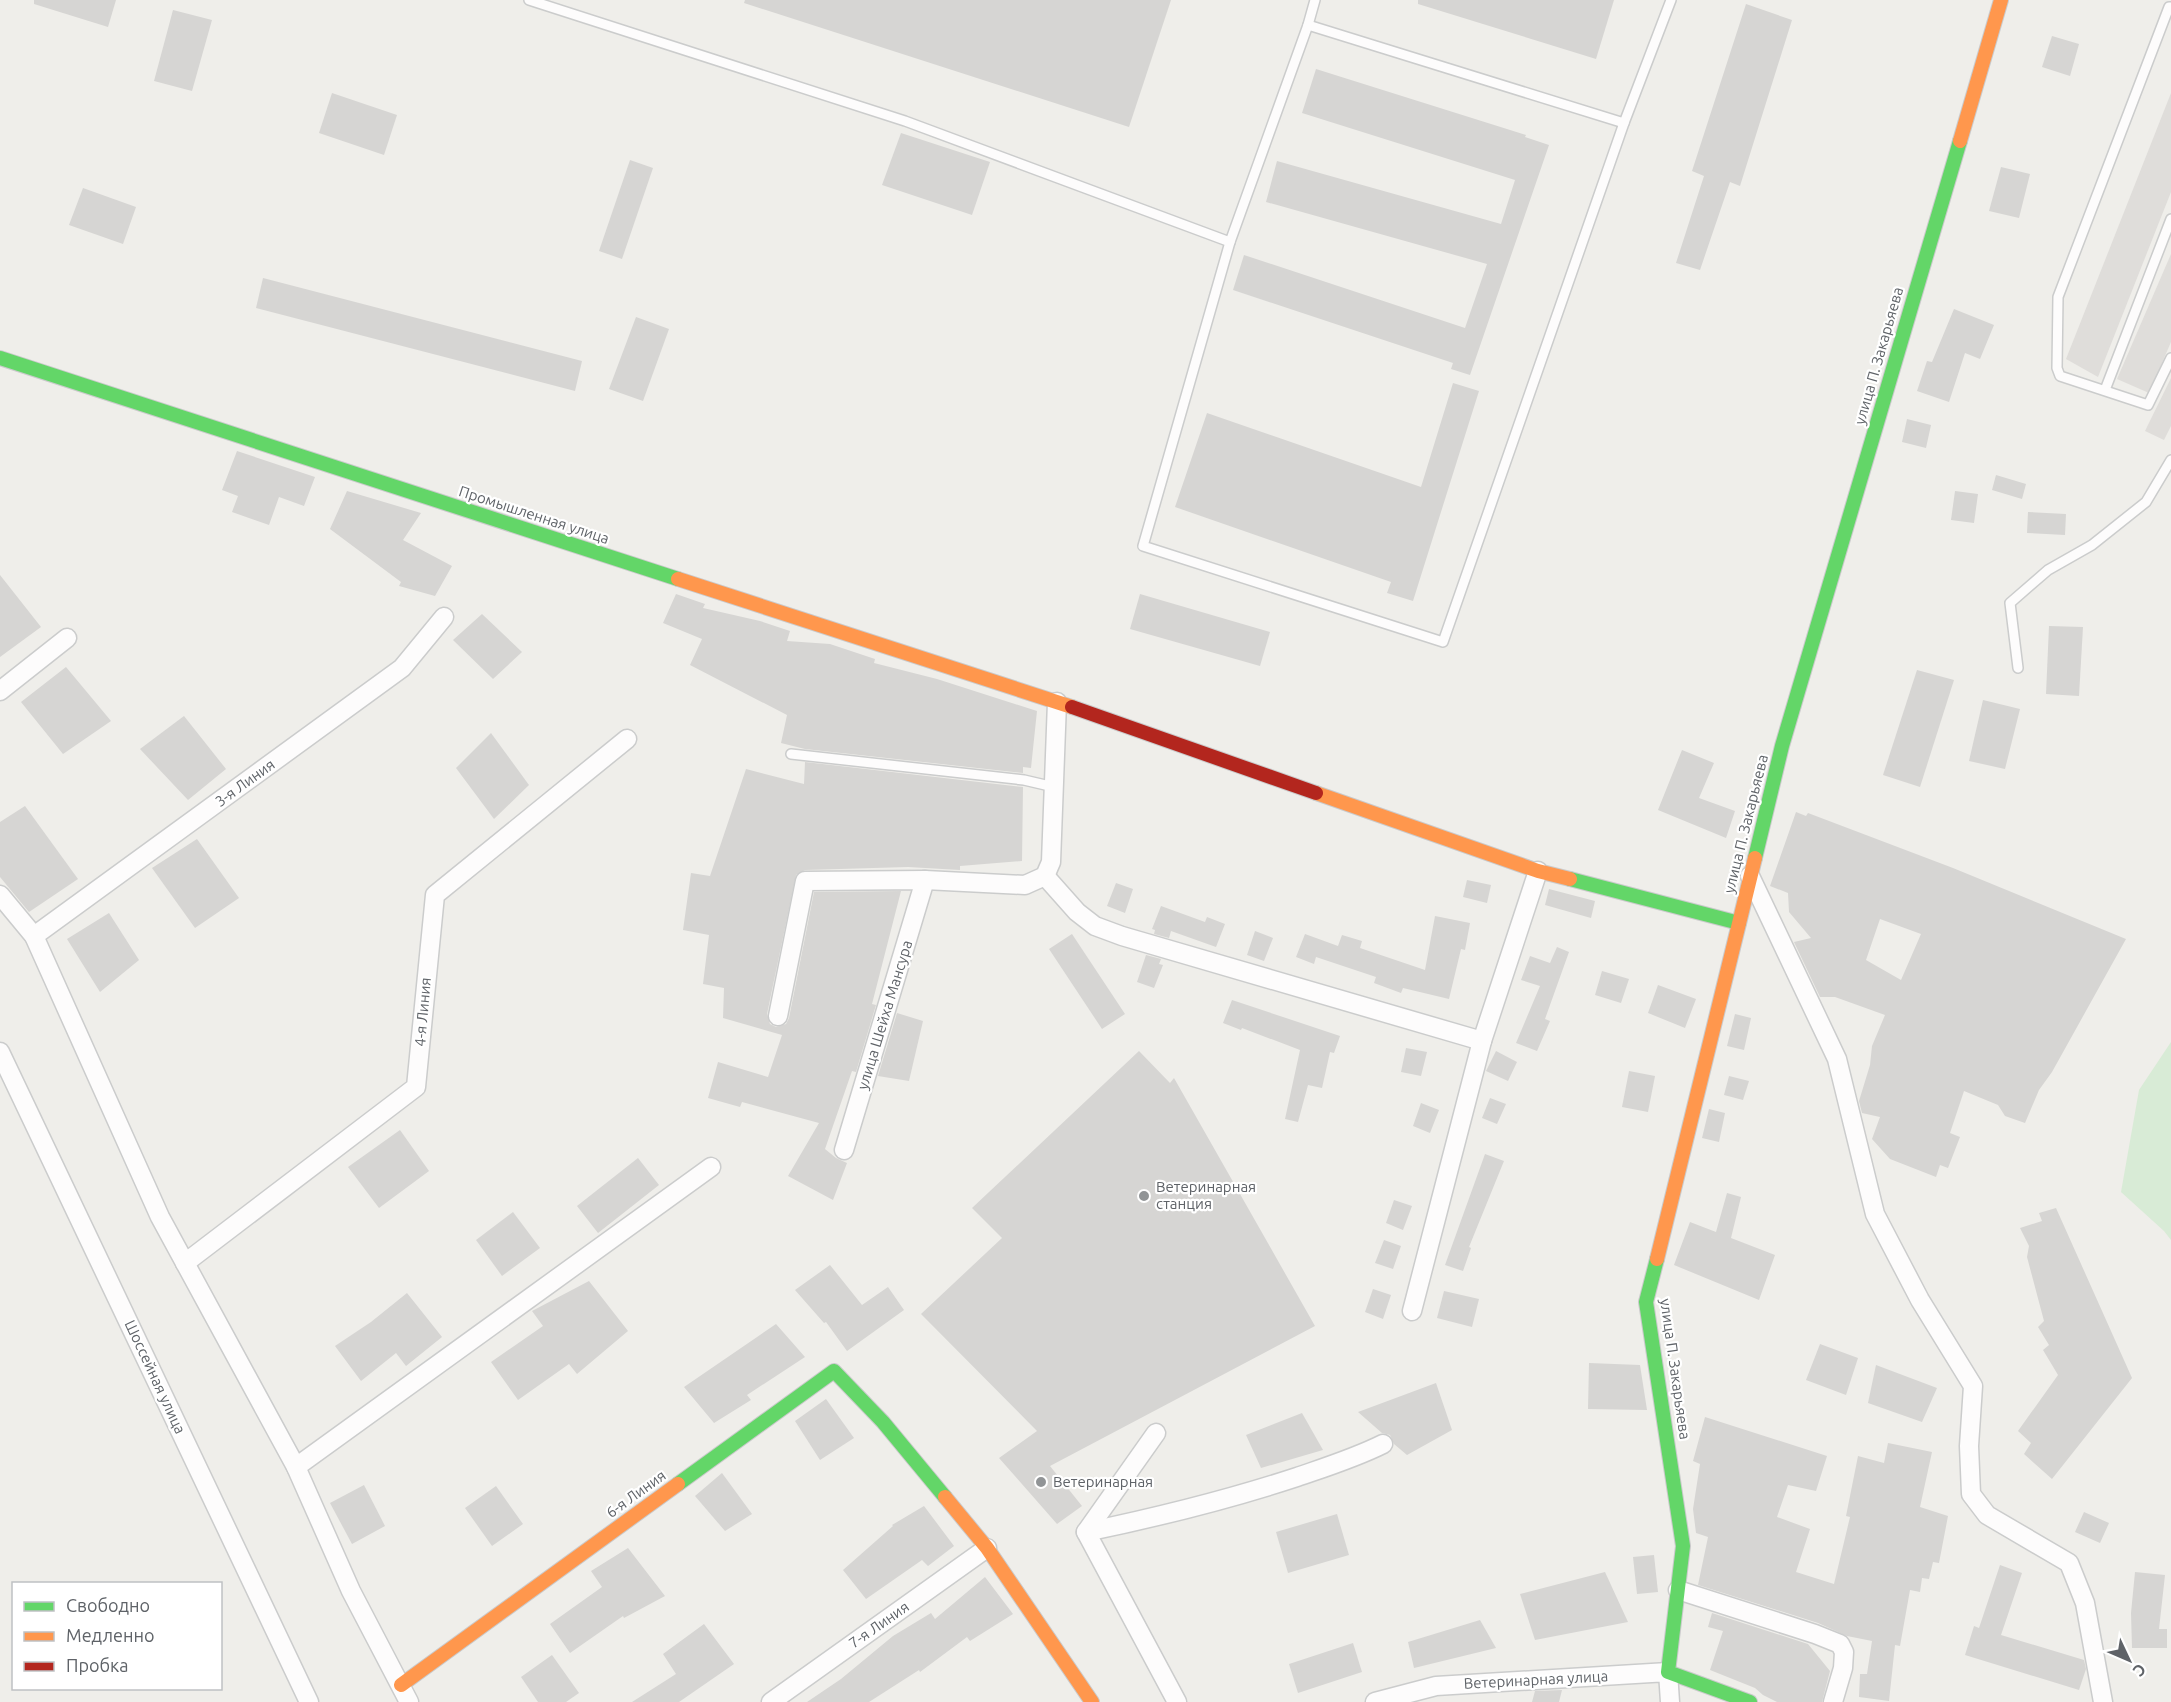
<svg xmlns="http://www.w3.org/2000/svg" width="2171" height="1702" font-family="Ubuntu,sans-serif">
	<style>
		.industrial { fill: #dfddda }
		.green { fill: #d8ebd6 }
		.building { fill: #d6d5d3; fill-rule: evenodd }
		.lines { fill: none; stroke-linecap: round; stroke-linejoin: round }
		.lane-casing { stroke: #cbcccc; stroke-width: 12 }
		.street-casing { stroke: #cbcccc; stroke-width: 21 }
		.fast-casing { stroke: #cacacb; stroke-width: 16 }
		.slow-casing { stroke: #cacacb; stroke-width: 16 }
		.jam-casing { stroke: #cacacb; stroke-width: 16 }
		.lane { stroke: #fdfcfc; stroke-width: 9 }
		.street { stroke: #fdfcfc; stroke-width: 18 }
		.fast { stroke: #63d668; stroke-width: 14 }
		.slow { stroke: #ff974d; stroke-width: 14 }
		.jam { stroke: #b3261e; stroke-width: 14 }
		.poi-dot { fill: #919496; stroke: #fff; stroke-width: 2 }
		.labels { text-anchor: middle; stroke-width: 4.5; stroke-linejoin: round; paint-order: stroke }
		.street-label { font-size: 15px; fill: #5f6368; stroke: #fff }
		.poi-label { font-size: 15px; fill: #5f6368; stroke: #fff; text-anchor: start }
	</style>
	<rect width="100%" height="100%" fill="#efeeea"/>
	<g class="industrial">
		<polygon points="2171,93 2171,192 2098,377 2066,359"/>
		<polygon points="2171,254 2171,342 2149,393 2117,379"/>
		<polygon points="2171,378 2171,426 2164,440 2145,431"/>
	</g>
	<polygon class="green" points="2171,1042 2171,1240 2164,1231 2121,1192 2139,1090"/>
	<g class="building">
		<polygon points="34,0 116,0 108,27 34,4"/>
		<polygon points="745,0 1171,0 1129,127 744,3"/>
		<polygon points="1418,0 1614,0 1596,59 1418,4"/>
		<polygon points="1746,4 1792,20 1740,186 1730,182 1700,270 1676,263 1704,176 1692,171"/>
		<polygon points="173,10 212,20 192,91 154,81"/>
		<polygon points="2052,36 2079,44 2070,76 2042,67"/>
		<polygon points="1316,69 1526,135 1525,137 1549,145 1470,375 1451,369 1453,363 1233,290 1244,255 1465,328 1487,264 1266,202 1277,161 1501,224 1515,180 1302,113"/>
		<polygon points="332,93 397,115 384,155 319,133"/>
		<polygon points="901,133 990,162 972,215 882,185"/>
		<polygon points="630,160 653,168 622,259 599,251"/>
		<polygon points="2001,167 2030,174 2019,218 1989,211"/>
		<polygon points="83,188 136,207 123,244 69,225"/>
		<polygon points="263,278 582,361 575,391 256,308"/>
		<polygon points="1954,309 1994,325 1980,359 1965,353 1949,402 1917,391 1927,361 1932,362"/>
		<polygon points="636,317 669,329 643,401 609,389"/>
		<polygon points="1453,383 1479,391 1413,601 1387,593 1391,582 1175,507 1207,413 1421,487"/>
		<polygon points="1907,419 1931,425 1926,448 1902,442"/>
		<polygon points="237,451 315,477 304,506 279,497 269,525 232,512 238,496 222,490"/>
		<polygon points="1996,475 2026,484 2022,499 1992,490"/>
		<polygon points="347,491 421,513 403,540 452,566 435,596 399,586 401,582 330,529"/>
		<polygon points="1955,491 1978,494 1974,523 1951,520"/>
		<polygon points="2028,512 2066,514 2065,535 2027,533"/>
		<polygon points="0,575 41,627 0,657"/>
		<polygon points="676,594 705,604 703,608 760,621 790,631 787,641 830,644 875,659 874,663 937,679 1037,711 1031,768 1023,767 1023,773 805,749 781,743 787,715 690,665 702,639 663,623"/>
		<polygon points="1140,594 1270,632 1260,666 1130,629"/>
		<polygon points="482,614 522,652 493,679 453,640"/>
		<polygon points="2049,626 2083,627 2079,696 2046,694"/>
		<polygon points="66,667 111,721 63,754 21,702"/>
		<polygon points="1917,670 1954,680 1920,787 1883,775"/>
		<polygon points="1983,700 2020,709 2005,769 1969,761"/>
		<polygon points="184,716 226,769 188,800 140,749"/>
		<polygon points="491,733 529,785 494,819 456,768"/>
		<polygon points="1682,750 1714,763 1699,798 1735,811 1726,838 1658,810"/>
		<polygon points="805,762 1023,787 1022,861 960,866 960,870 908,867 805,870 796,875 767,1014 770,1024 776,1027 786,1024 789,1018 814,892 901,891 872,1004 876,1005 856,1072 852,1071 825,1149 836,1158 847,1163 833,1200 788,1176 819,1123 742,1102 740,1107 708,1098 718,1062 768,1077 782,1035 723,1018 724,988 703,984 709,935 683,930 691,873 710,876 746,769 804,784"/>
		<polygon points="25,806 78,879 29,912 0,877 0,822"/>
		<path d="M1796,812l10,4 2,-3 145,55 173,71 -74,133 -13,18 -14,33 -20,-7 -7,-11 -34,-14 -14,42 10,4 -12,31 -8,-3 -4,12 -46,-18 -18,-20 8,-22 -18,-4 -3,-12 11,-36 2,-19 13,-31 -50,-18h-15l-26,-55 17,-4 -22,-26 -1,-19 -18,-7zM1880,919l41,15 -20,46 -35,-20z"/>
		<polygon points="197,839 239,898 195,928 152,868"/>
		<polygon points="1467,880 1491,885 1487,903 1463,897"/>
		<polygon points="1116,883 1133,889 1125,913 1107,906"/>
		<polygon points="1549,889 1595,901 1591,918 1545,905"/>
		<polygon points="1161,906 1205,922 1207,917 1225,924 1216,947 1171,931 1169,938 1154,934 1155,930 1152,929"/>
		<polygon points="109,913 139,960 100,992 67,939"/>
		<polygon points="1435,916 1470,923 1465,950 1461,949 1449,999 1403,988 1401,993 1374,983 1376,977 1316,957 1314,964 1296,957 1305,934 1338,946 1342,935 1362,941 1360,948 1425,970"/>
		<polygon points="1255,931 1273,938 1264,961 1247,955"/>
		<polygon points="1072,934 1125,1014 1102,1029 1049,949"/>
		<polygon points="1557,947 1569,952 1545,1019 1550,1021 1537,1051 1516,1043 1540,986 1521,980 1530,956 1550,963"/>
		<polygon points="1146,955 1161,959 1159,964 1163,965 1154,988 1137,982"/>
		<polygon points="1602,971 1629,979 1621,1003 1595,995"/>
		<polygon points="1658,985 1696,999 1685,1028 1648,1013"/>
		<polygon points="1232,1000 1340,1036 1334,1053 1330,1052 1322,1088 1308,1085 1298,1122 1285,1119 1300,1050 1242,1028 1241,1030 1223,1023"/>
		<polygon points="897,1013 923,1021 909,1081 878,1076"/>
		<polygon points="1735,1014 1751,1018 1744,1050 1727,1046"/>
		<polygon points="1406,1048 1427,1052 1421,1076 1401,1072"/>
		<polygon points="1139,1051 1170,1083 1174,1078 1315,1326 1050,1466 1082,1506 1057,1524 999,1458 1037,1431 921,1314 1002,1238 972,1208"/>
		<polygon points="1496,1051 1517,1062 1508,1081 1486,1071"/>
		<polygon points="1629,1071 1655,1076 1648,1112 1622,1107"/>
		<polygon points="1729,1076 1749,1081 1743,1100 1724,1095"/>
		<polygon points="1490,1098 1506,1104 1497,1124 1482,1118"/>
		<polygon points="1421,1103 1439,1110 1430,1133 1413,1126"/>
		<polygon points="1709,1109 1725,1113 1719,1142 1702,1138"/>
		<polygon points="400,1130 429,1171 379,1208 348,1167"/>
		<polygon points="1485,1154 1504,1161 1469,1247 1471,1248 1463,1271 1445,1265"/>
		<polygon points="638,1158 659,1185 598,1233 577,1206"/>
		<polygon points="1727,1193 1741,1197 1731,1238 1775,1255 1759,1300 1674,1265 1690,1222 1716,1232"/>
		<polygon points="1394,1200 1412,1206 1403,1230 1386,1223"/>
		<polygon points="2056,1208 2132,1378 2052,1479 2024,1454 2031,1443 2018,1431 2058,1375 2043,1350 2049,1345 2038,1327 2044,1321 2027,1257 2029,1246 2020,1228 2042,1221 2039,1213"/>
		<polygon points="513,1212 540,1248 502,1276 476,1240"/>
		<polygon points="1384,1240 1401,1246 1393,1269 1375,1263"/>
		<polygon points="830,1265 862,1305 888,1287 904,1310 847,1351 826,1322 824,1323 795,1290"/>
		<polygon points="589,1281 628,1331 577,1374 569,1364 518,1400 491,1362 543,1326 532,1311"/>
		<polygon points="1373,1289 1391,1295 1383,1319 1365,1312"/>
		<polygon points="1444,1291 1479,1299 1472,1327 1437,1318"/>
		<polygon points="407,1293 442,1337 406,1366 396,1353 361,1381 335,1346 371,1322"/>
		<polygon points="776,1324 805,1357 747,1395 751,1400 714,1423 684,1387"/>
		<polygon points="1820,1344 1858,1358 1846,1395 1806,1380"/>
		<polygon points="1589,1363 1640,1365 1647,1410 1588,1409"/>
		<polygon points="1876,1365 1937,1388 1922,1422 1868,1403"/>
		<polygon points="1436,1383 1452,1430 1407,1455 1394,1444 1390,1435 1382,1433 1358,1412"/>
		<polygon points="826,1399 854,1438 820,1460 795,1421"/>
		<polygon points="1302,1413 1323,1450 1261,1468 1246,1435"/>
		<polygon points="1705,1417 1827,1456 1816,1491 1788,1485 1777,1517 1810,1529 1796,1572 1834,1584 1850,1517 1846,1516 1858,1456 1884,1463 1888,1443 1932,1452 1920,1507 1948,1516 1939,1563 1933,1562 1929,1579 1922,1578 1920,1592 1910,1590 1900,1646 1895,1645 1889,1701 1859,1697 1860,1674 1867,1674 1872,1641 1847,1636 1818,1623 1698,1585 1708,1537 1696,1533 1693,1509 1700,1464 1693,1461"/>
		<polygon points="722,1473 752,1514 725,1531 695,1496"/>
		<polygon points="364,1485 385,1526 352,1544 330,1503"/>
		<polygon points="496,1486 523,1524 492,1546 465,1508"/>
		<polygon points="924,1506 954,1546 928,1566 922,1560 866,1599 843,1570 893,1526 892,1525"/>
		<polygon points="2084,1512 2109,1523 2100,1543 2075,1532"/>
		<polygon points="1337,1514 1349,1555 1288,1573 1276,1532"/>
		<polygon points="628,1548 665,1596 624,1618 623,1616 570,1653 550,1624 602,1587 591,1571"/>
		<polygon points="1654,1555 1658,1592 1637,1594 1633,1557"/>
		<polygon points="2000,1565 2022,1573 2001,1635 2084,1660 2086,1669 2079,1690 1965,1655 1974,1626 1979,1628"/>
		<polygon points="1605,1572 1628,1622 1535,1640 1520,1594"/>
		<polygon points="2135,1572 2165,1575 2159,1629 2167,1629 2167,1648 2132,1648 2131,1613"/>
		<polygon points="985,1577 1013,1614 970,1641 967,1637 920,1672 919,1670 869,1702 807,1702 841,1679 893,1636 931,1613 935,1619"/>
		<polygon points="1712,1613 1808,1644 1830,1671 1822,1702 1777,1702 1763,1695 1755,1688 1710,1670 1723,1631 1708,1627"/>
		<polygon points="1480,1620 1496,1648 1414,1668 1408,1642"/>
		<polygon points="704,1624 734,1664 679,1702 632,1702 676,1674 663,1654"/>
		<polygon points="1353,1643 1362,1672 1298,1693 1289,1664"/>
		<polygon points="552,1655 579,1693 566,1702 538,1702 521,1677"/>
		<polygon points="1562,1690 1559,1702 1532,1702 1535,1691"/>
	</g>
	<g class="lines">
		<defs>
			<g id="lane">
				<polyline points="529,0 905,121 1230,242"/>
				<polyline points="1315,0 1308,25 1230,242 1143,546 1443,642 1624,123 1671,0"/>
				<polyline points="2171,7 2169,7 2058,297 2057,368 2060,376 2148,405 2171,358"/>
				<polyline points="1308,25 1624,123"/>
				<polyline points="2105,390 2171,219"/>
				<polyline points="2018,668 2010,603 2048,570 2092,545 2146,502 2171,460"/>
				<polyline points="791,754 1024,780 1054,787"/>
			</g>
			<g id="street">
				<polyline points="0,691 67,638"/>
				<polyline points="1045,876 1077,912 1095,926 1122,936 1482,1041"/>
				<polyline points="1750,876 1837,1059 1875,1214 1920,1300 1973,1386 1969,1446 1971,1494 1987,1515 2069,1563 2085,1603 2103,1702"/>
				<polyline points="0,895 34,936 160,1217 296,1467 351,1591 409,1702"/>
				<polyline points="34,936 402,668 444,617"/>
				<polyline points="778,1016 805,881 925,880 1025,885 1045,876 1051,862 1057,702"/>
				<polyline points="0,1052 309,1702"/>
				<polyline points="844,1150 925,880"/>
				<polyline points="185,1263 416,1087 435,895 627,739"/>
				<polyline points="1412,1311 1482,1041 1538,871"/>
				<polyline points="1156,1433 1086,1532 1177,1702"/>
				<polyline points="296,1467 711,1167"/>
				<path d="M1086,1532c72,-15 141,-32 211,-55 29,-10 58,-19 86,-33"/>
				<polyline points="1678,1590 1815,1634 1840,1644 1844,1652 1843,1668 1833,1702"/>
				<polyline points="771,1702 987,1548"/>
				<polyline points="1375,1702 1436,1686 1668,1672 1670,1702"/>
			</g>
			<g id="fast">
				<polyline points="0,358 678,579"/>
				<polyline points="1755,858 1782,746 1960,141"/>
				<polyline points="1570,879 1739,923"/>
				<polyline points="1657,1259 1646,1302 1683,1546 1668,1672 1750,1702"/>
				<polyline points="678,1484 834,1371 883,1422 945,1497"/>
			</g>
			<g id="slow">
				<polyline points="1960,141 2001,0"/>
				<polyline points="678,579 1072,707"/>
				<polyline points="1316,793 1538,871 1570,879"/>
				<polyline points="1657,1259 1755,858"/>
				<polyline points="945,1497 987,1548 1092,1702"/>
				<polyline points="401,1685 678,1484"/>
			</g>
			<polyline id="jam" points="1072,707 1316,793"/>
		</defs>
		<use href="#lane" class="lane-casing"/>
		<use href="#street" class="street-casing"/>
		<use href="#fast" class="fast-casing"/>
		<use href="#slow" class="slow-casing"/>
		<use href="#jam" class="jam-casing"/>
		<use href="#lane" class="lane"/>
		<use href="#street" class="street"/>
		<use href="#fast" class="fast"/>
		<use href="#slow" class="slow"/>
		<use href="#jam" class="jam"/>
	</g>
	<g class="poi-dot">
		<circle cx="1144" cy="1196" r="6"/>
		<circle cx="1041" cy="1482" r="6"/>
	</g>
	<g class="labels">
		<g class="street-label">
			<text transform="translate(1879 356) rotate(-74)" y="5">улица П. Закарьяева</text>
			<text transform="translate(534 515) rotate(18)" y="5">Промышленная улица</text>
			<text transform="translate(245 783) rotate(-36)" y="5">3-я Линия</text>
			<text transform="translate(1746 824) rotate(-76)" y="5">улица П. Закарьяева</text>
			<text transform="translate(423 1012) rotate(-85)" y="5">4-я Линия</text>
			<text transform="translate(885 1015) rotate(-73)" y="5">улица Шейха Мансура</text>
			<text transform="translate(1675 1369) rotate(82)" y="5">улица П. Закарьяева</text>
			<text transform="translate(155 1377) rotate(65)" y="5">Шоссейная улица</text>
			<text transform="translate(636 1494) rotate(-36)" y="5">6-я Линия</text>
			<text transform="translate(879 1625) rotate(-35)" y="5">7-я Линия</text>
			<text transform="translate(1536 1680) rotate(-3)" y="5">Ветеринарная улица</text>
		</g>
		<g class="poi-label">
			<text x="1156" y="1192">Ветеринарная<tspan x="1156" dy="17">станция</tspan></text>
			<text x="1053" y="1487">Ветеринарная</text>
		</g>
	</g>
	<rect x="12" y="1582" width="210" height="108" fill="#ffffff" stroke="#bfc1c3" stroke-width="1.5"/>
	<rect x="24" y="1602" width="30" height="9" fill="#63d668" stroke="#bfc1c3" stroke-width="1.5"/>
	<text x="66" y="1612" font-size="18" fill="#5f6368">Свободно</text>
	<rect x="24" y="1632" width="30" height="9" fill="#ff974d" stroke="#bfc1c3" stroke-width="1.5"/>
	<text x="66" y="1642" font-size="18" fill="#5f6368">Медленно</text>
	<rect x="24" y="1662" width="30" height="9" fill="#b3261e" stroke="#bfc1c3" stroke-width="1.5"/>
	<text x="66" y="1672" font-size="18" fill="#5f6368">Пробка</text>
	<g transform="translate(2129 1660) rotate(134)" stroke="#ffffff" stroke-width="4.5" paint-order="stroke">
	<path d="M0-4.5L10 22L0 15L-10 22Z" fill="#5f6368"/>
	<text y="-9" font-size="16" font-weight="bold" text-anchor="middle" fill="#5f6368">С</text>
	</g>
</svg>
